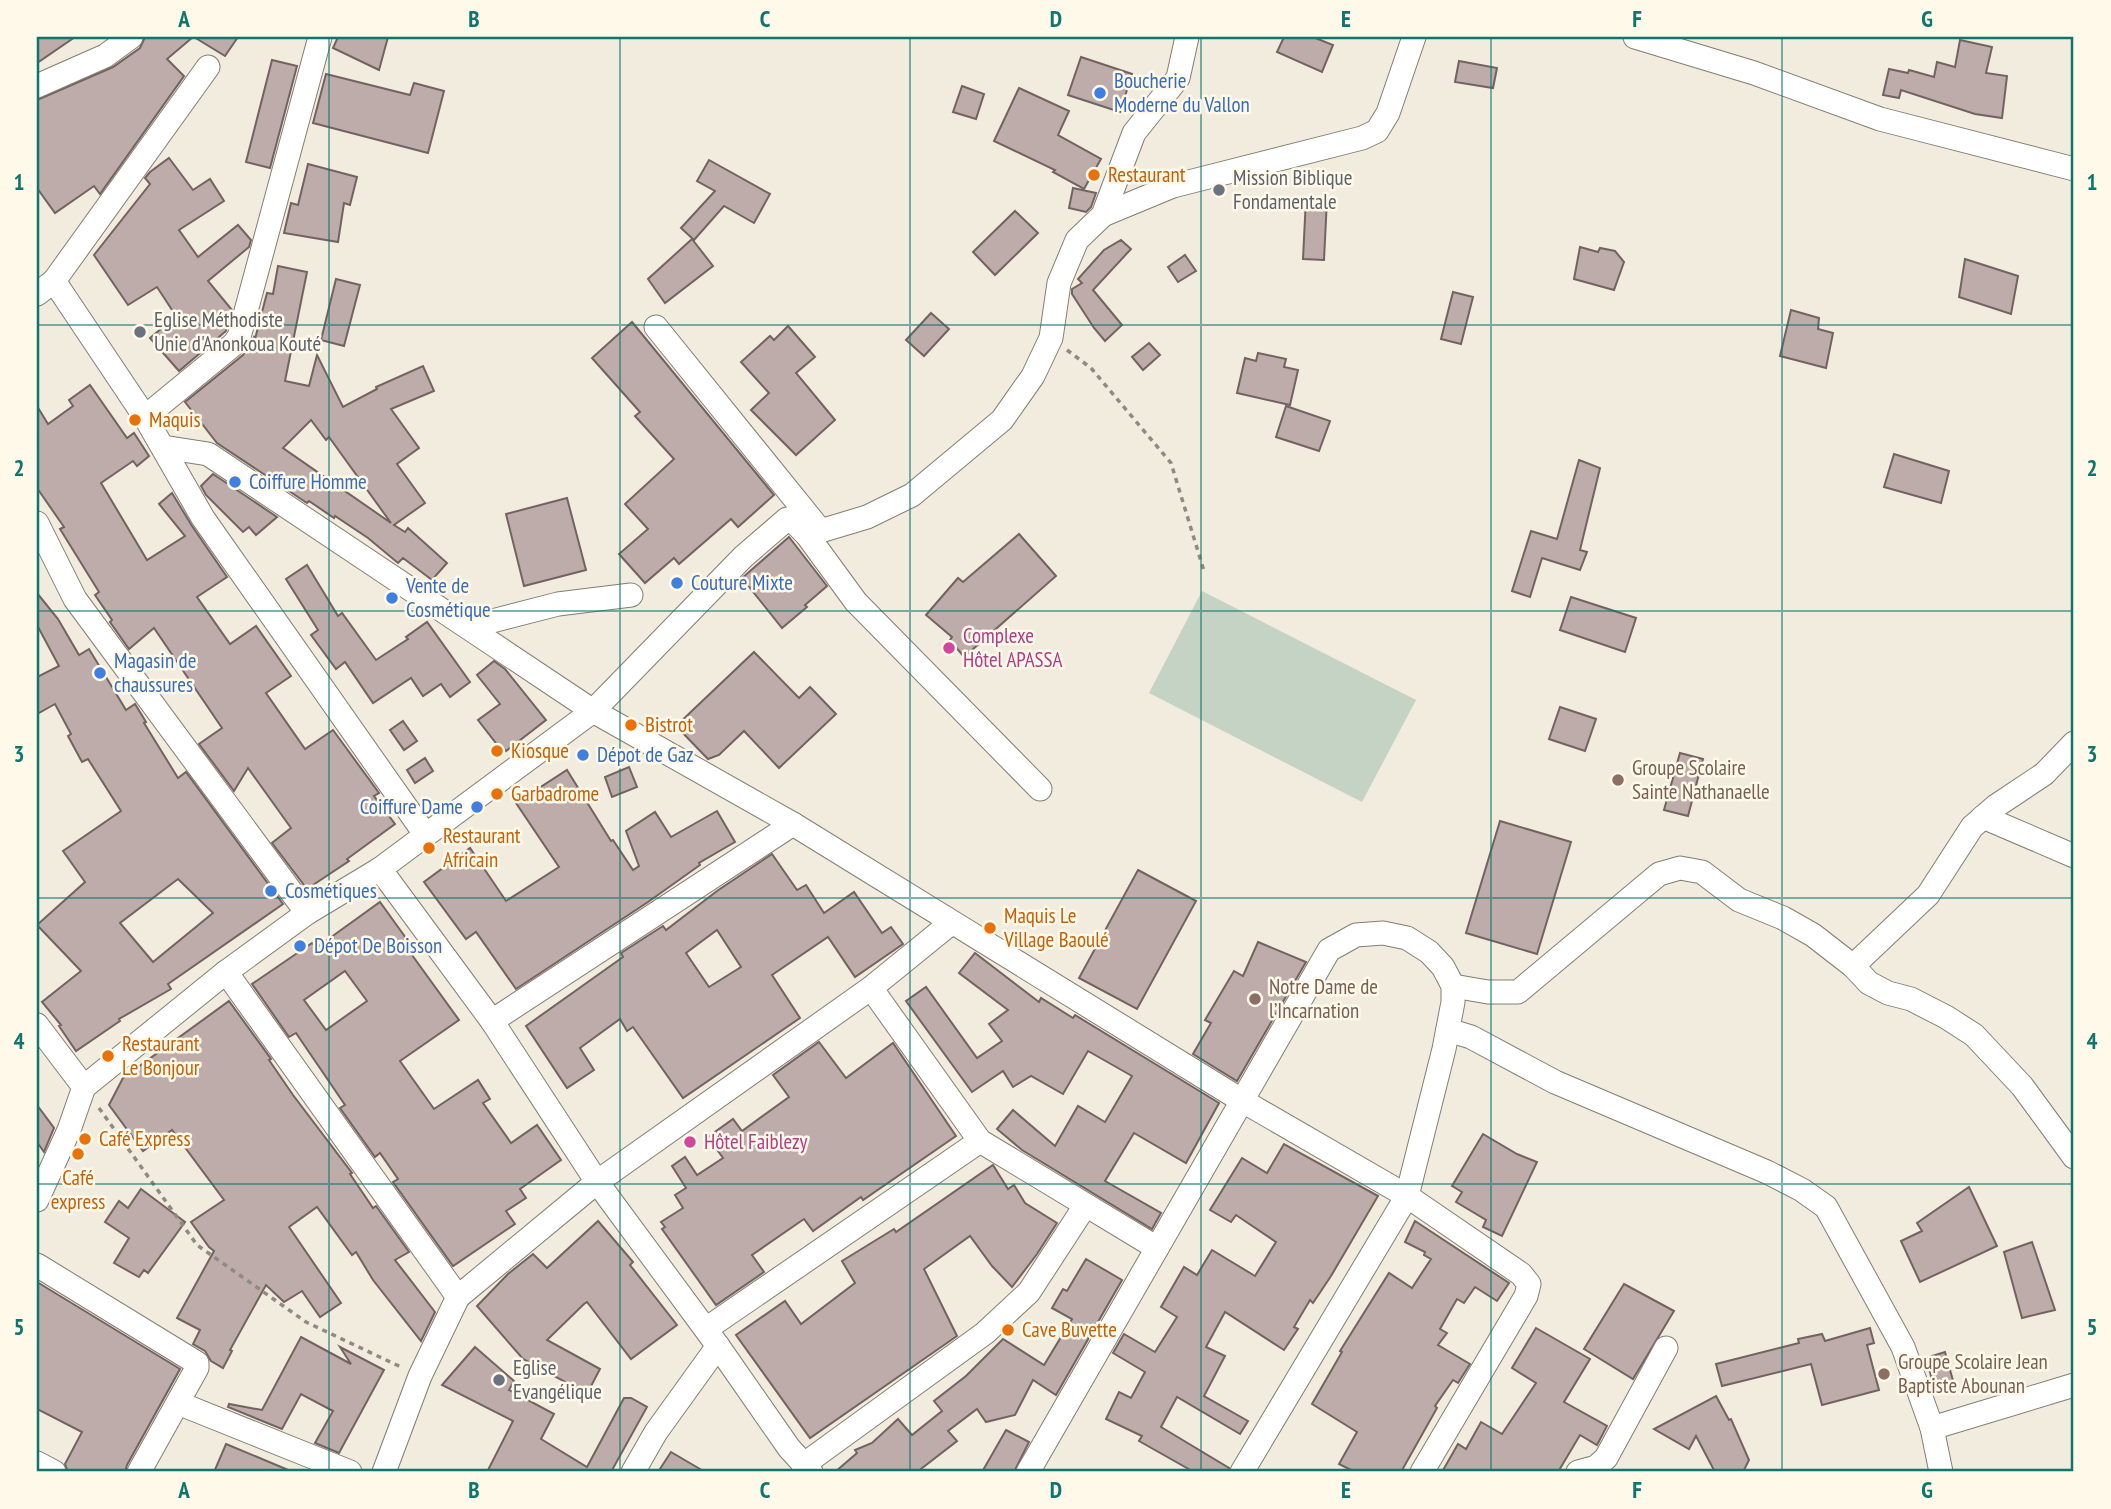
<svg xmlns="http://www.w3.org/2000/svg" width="2111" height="1509" font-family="'PT Sans Narrow',sans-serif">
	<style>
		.green { fill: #c5d3c5 }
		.building { fill: #beacaa; stroke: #726361; stroke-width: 2; fill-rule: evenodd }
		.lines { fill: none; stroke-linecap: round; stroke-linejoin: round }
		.minor-casing { stroke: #837e71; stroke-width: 25 }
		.path { stroke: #8f8b81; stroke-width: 3.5; stroke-dasharray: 5 5; stroke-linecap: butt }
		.minor { stroke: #fff; stroke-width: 23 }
		.grid { fill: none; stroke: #0f766e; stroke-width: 2; stroke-opacity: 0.55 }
		.shop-dot { fill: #3f7fe0; stroke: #fff9ea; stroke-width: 2.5 }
		.food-dot { fill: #e8710a; stroke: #fff9ea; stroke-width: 2.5 }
		.worship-dot { fill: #6b7280; stroke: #fff9ea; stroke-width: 2.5 }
		.hotel-dot { fill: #d1479c; stroke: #fff9ea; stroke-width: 2.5 }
		.education-dot { fill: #8d6e63; stroke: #fff9ea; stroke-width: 2.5 }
		.labels { text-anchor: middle; stroke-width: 5; stroke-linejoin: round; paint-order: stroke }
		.shop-label { font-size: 21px; fill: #366cbe; stroke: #fff9ea; text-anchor: start }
		.food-label { font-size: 21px; fill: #c56008; stroke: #fff9ea; text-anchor: start }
		.worship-label { font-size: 21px; fill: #5b616d; stroke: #fff9ea; text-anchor: start }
		.hotel-label { font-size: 21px; fill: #b23c85; stroke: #fff9ea; text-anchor: start }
		.education-label { font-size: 21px; fill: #785e54; stroke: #fff9ea; text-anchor: start }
		.neatline { fill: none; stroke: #0f766e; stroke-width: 2.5 }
		.grid-label { font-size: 23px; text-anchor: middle; font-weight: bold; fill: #0f766e }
	</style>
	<rect width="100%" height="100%" fill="#f1ecdd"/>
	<polygon class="green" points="1202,591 1416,700 1362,802 1149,693"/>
	<g class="building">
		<polygon points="37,37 75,37 37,63"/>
		<polygon points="145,37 193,37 167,59 184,76 100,194 94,186 55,213 37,188 37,100 113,67 140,48"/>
		<polygon points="194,37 238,37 225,56"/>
		<polygon points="338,37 388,37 379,70 333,48"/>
		<polygon points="1284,37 1313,37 1333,45 1322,72 1277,52"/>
		<polygon points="1960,40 1992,47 1986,73 2007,76 2002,118 1975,114 1901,90 1899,98 1883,95 1889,69 1908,73 1909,70 1934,77 1937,62 1955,67"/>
		<polygon points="1081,57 1132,74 1120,112 1068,95"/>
		<polygon points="272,60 297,66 270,168 246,162"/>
		<polygon points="1459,61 1497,68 1493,88 1455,82"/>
		<polygon points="326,74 410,95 414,83 444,91 428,153 313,123"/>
		<polygon points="962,86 984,94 976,119 953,112"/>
		<polygon points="1019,88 1069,111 1058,135 1101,159 1084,189 1053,172 1055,170 994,141"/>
		<polygon points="169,158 193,190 210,179 224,201 179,230 198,257 238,225 251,240 249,247 208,281 232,310 226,331 179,371 150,338 176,316 157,287 128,305 94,255 150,184 145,178 150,172"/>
		<polygon points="709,160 770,194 754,223 724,206 694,240 681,228 715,191 697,181"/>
		<polygon points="308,164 357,177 350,205 344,203 338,242 284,233 291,203 298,205"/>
		<polygon points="1073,188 1096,193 1091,207 1086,212 1069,208"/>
		<polygon points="1306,198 1327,199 1324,260 1303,259"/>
		<polygon points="1015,211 1038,233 995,275 973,252"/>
		<polygon points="692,239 713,266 665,303 648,279"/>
		<polygon points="1121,240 1131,249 1093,290 1122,325 1105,341 1094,328 1072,294 1072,289 1082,283 1078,279 1104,250"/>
		<polygon points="1580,247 1598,252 1600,248 1615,251 1624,262 1614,290 1574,279"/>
		<polygon points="1185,255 1196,271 1178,282 1168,267"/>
		<polygon points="1965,259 2018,276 2011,314 1959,297"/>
		<path d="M278,266l29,6 -22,109 24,5 8,-31 26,52 34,-18 -1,-2 47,-21 11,25 -43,18 28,39 -22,16 28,39 -31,22 11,7 3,-4 39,35 -15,17 -29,-22 -5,5 -30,-25 -33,-22 -1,2 -25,-17 -2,2 -90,-60 -32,-41 58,-47 11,-18 1,2 12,-46 6,1zM311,420l15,20 3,-3 62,86 -108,-75z"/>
		<polygon points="336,279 360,285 344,346 321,340"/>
		<polygon points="1453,292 1473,297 1461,344 1441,339"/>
		<polygon points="1791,310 1819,318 1818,329 1833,333 1826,368 1780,356"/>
		<polygon points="931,313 949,329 924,356 906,340"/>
		<polygon points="632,322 774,495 738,527 731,519 679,564 674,558 645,583 619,554 648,529 625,504 674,459 635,416 640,412 592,358"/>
		<polygon points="788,326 815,357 796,373 835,420 796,455 751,410 769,393 741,362 770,336 774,340"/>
		<polygon points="1149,343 1160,355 1143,370 1132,357"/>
		<polygon points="1258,353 1286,359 1284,367 1298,370 1290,405 1237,393 1245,358 1256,361"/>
		<polygon points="90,385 127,438 134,433 149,456 137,466 133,461 101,483 147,560 185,536 159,504 172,493 192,526 227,577 197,597 230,644 256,626 291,676 266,693 305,749 333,730 379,793 374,796 395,824 347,859 349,861 307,889 272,843 291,828 248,768 234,791 199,744 222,728 154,628 129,649 110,622 112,620 95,595 99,592 60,529 64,527 37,488 37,406 48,424 73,406 69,400"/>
		<polygon points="1286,406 1330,421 1319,451 1276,437"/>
		<polygon points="1894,454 1949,471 1941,503 1884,487"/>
		<polygon points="1579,460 1600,468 1580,550 1587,552 1580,570 1542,558 1530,597 1512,591 1531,531 1557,539"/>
		<polygon points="213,474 277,517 256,535 249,527 243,532 206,495 201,486"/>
		<polygon points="567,498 586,570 524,586 506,514"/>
		<polygon points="1019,534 1056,576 964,657 950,640 952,637 926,615 958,578 963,582"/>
		<polygon points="789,537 827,586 805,605 807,607 782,628 742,578"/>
		<polygon points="307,565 338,616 342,613 376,660 408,639 406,637 427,622 470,682 450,697 441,684 423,696 411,678 373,703 345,662 336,669 311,635 318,630 286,579"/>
		<path d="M37,593l21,26 21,36 10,-6 37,61 9,-6 11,18 -2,1 34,55 8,-6 97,132 -115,80 3,5 -52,30 1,2 -44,30 -17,-25 2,-1 -19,-23 39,-31 -44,-46 48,-43 -22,-31 58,-40 -33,-52 -6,3 -14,-26 3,-2 -16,-30 -18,10v-37l22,-11 -22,-41zM178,879l35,34 -60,49 -33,-39z"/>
		<polygon points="1571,597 1636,618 1625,652 1560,630"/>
		<polygon points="754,652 799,698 810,687 836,714 779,768 744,731 719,755 708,759 676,726"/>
		<polygon points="494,661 505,669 546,720 506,751 502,746 499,747 478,720 500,704 477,675"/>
		<polygon points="1560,707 1596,719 1585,751 1549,739"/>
		<polygon points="403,721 417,741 404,750 390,730"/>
		<polygon points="1680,753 1703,759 1688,816 1664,810"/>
		<polygon points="425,758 433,771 415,783 407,770"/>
		<polygon points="629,767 637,787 612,797 605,777"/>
		<polygon points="567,770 611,841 613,840 633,870 639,866 626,831 655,812 671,837 717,811 735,842 699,863 700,865 648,902 516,989 476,932 466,939 424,882 470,848 506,901 559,867 516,803"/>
		<polygon points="1500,821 1571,842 1537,954 1466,933"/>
		<path d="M772,854l25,36 9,-5 18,28 30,-21 28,41 9,-6 12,17 -48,33 -27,-40 -56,38 28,43 -117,80 -50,-71 -6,4 -7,-12 -40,29 14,22 -27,18 -41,-62 97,-69 -2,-4 42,-27 3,4 51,-39zM717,930l24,37 -32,20 -23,-34z"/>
		<polygon points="1138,870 1196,901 1137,1009 1079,978"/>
		<path d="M380,902l36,50 -4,3 47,65 -59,41 34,48 44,-29 12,19 -7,4 28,40 26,-18 24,35 -41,29 6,9 -20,13 9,13 -62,42 -60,-84 5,-3 -18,-26 -5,4 -35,-49 5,-3 -49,-72 -7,4 -37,-53 60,-41 4,5zM345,971l22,30 -41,29 -22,-30z"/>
		<polygon points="1258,942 1306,962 1237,1081 1193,1054 1211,1023 1205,1020 1234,971 1243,976"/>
		<polygon points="975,953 1039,1002 1041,998 1073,1018 1075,1015 1219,1103 1186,1163 1134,1133 1105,1181 1161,1213 1152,1229 1022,1150 997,1129 1013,1110 1055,1146 1078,1106 1105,1122 1132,1076 1088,1051 1063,1094 1031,1076 1013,1087 1003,1071 972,1092 906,1001 926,987 977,1058 1002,1041 989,1024 1008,1010 959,973"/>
		<polygon points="229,1001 271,1059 269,1060 293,1095 352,1173 350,1174 373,1208 376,1206 409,1252 395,1260 435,1312 421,1341 373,1280 356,1252 352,1255 317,1207 289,1227 341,1303 320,1317 302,1291 284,1302 266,1285 230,1350 232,1351 223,1368 211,1361 205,1351 193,1344 200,1330 177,1318 214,1251 209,1247 191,1222 224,1200 172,1130 143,1151 109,1105 123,1078"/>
		<polygon points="819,1042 846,1078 893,1043 956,1136 863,1200 861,1197 813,1231 804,1219 752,1255 764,1272 716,1305 662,1229 665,1227 661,1222 683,1208 675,1195 686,1188 672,1166 685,1157 697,1175 723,1158 708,1137 733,1119 742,1131 789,1097 773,1075"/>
		<polygon points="37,1105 54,1128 44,1152 37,1142"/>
		<polygon points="1483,1134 1517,1154 1537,1162 1502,1236 1483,1227 1486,1220 1456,1202 1462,1192 1452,1186"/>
		<polygon points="1284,1144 1378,1196 1331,1276 1313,1303 1310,1300 1294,1327 1298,1329 1284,1350 1225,1312 1206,1347 1225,1356 1204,1396 1248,1421 1240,1434 1177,1397 1161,1427 1229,1468 1228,1472 1194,1472 1139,1441 1142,1436 1106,1419 1119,1392 1131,1398 1145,1372 1113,1353 1124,1334 1155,1352 1177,1317 1161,1307 1184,1267 1197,1275 1212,1250 1255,1276 1276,1242 1236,1215 1231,1222 1210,1210 1242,1158 1267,1173"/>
		<polygon points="993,1165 1008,1189 1014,1185 1025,1203 1057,1223 1037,1254 1012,1287 992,1266 970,1236 924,1269 957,1336 810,1438 736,1335 785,1301 801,1324 855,1283 842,1261 894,1229 896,1232"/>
		<polygon points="1969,1187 1997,1246 1920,1282 1901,1241 1922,1231 1917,1223"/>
		<polygon points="141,1189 185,1222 148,1273 144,1270 139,1277 114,1263 129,1238 105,1222 119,1201 128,1208"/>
		<polygon points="598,1221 633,1262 630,1265 677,1325 631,1359 587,1302 584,1304 547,1340 600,1369 587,1394 523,1359 477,1306 508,1274 533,1254 547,1268"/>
		<polygon points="1415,1221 1509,1283 1497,1301 1475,1287 1464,1303 1457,1299 1440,1329 1447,1333 1438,1345 1470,1364 1458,1383 1453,1380 1435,1406 1437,1408 1401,1472 1355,1472 1339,1464 1357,1432 1312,1404 1342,1352 1340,1351 1389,1273 1412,1288 1431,1259 1424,1255 1425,1252 1405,1242"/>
		<polygon points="2032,1242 2055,1310 2022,1318 2004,1252"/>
		<polygon points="1086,1259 1122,1280 1056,1395 1033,1380 1015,1415 986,1422 977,1409 948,1431 957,1441 917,1472 835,1472 857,1453 855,1450 872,1443 898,1419 912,1435 942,1411 934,1401 966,1376 1003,1339 1044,1365 1072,1319 1052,1308 1063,1289 1067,1291"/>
		<polygon points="37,1282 180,1369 127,1465 125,1472 68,1472 65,1464 82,1432 37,1409"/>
		<polygon points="1624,1284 1674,1311 1633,1379 1584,1349"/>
		<polygon points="1536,1328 1590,1359 1564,1402 1607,1426 1597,1445 1580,1435 1558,1472 1442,1472 1458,1444 1466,1449 1481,1422 1502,1434 1536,1383 1512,1368"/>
		<polygon points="1870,1328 1874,1343 1867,1345 1879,1390 1822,1405 1811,1364 1722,1386 1716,1364 1799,1343 1798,1339 1822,1334 1825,1341"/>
		<polygon points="301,1337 351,1364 340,1347 384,1370 339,1453 315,1443 333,1411 301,1394 282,1429 228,1407 229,1404 262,1410"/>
		<polygon points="475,1347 514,1381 509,1390 554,1414 541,1439 587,1467 624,1398 631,1398 647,1407 611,1472 487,1472 513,1421 442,1385"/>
		<polygon points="1945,1352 1954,1384 1935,1390 1926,1358"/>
		<polygon points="1716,1396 1729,1420 1731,1419 1749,1460 1743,1472 1715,1472 1696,1436 1689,1449 1654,1429"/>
		<polygon points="1006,1430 1029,1442 1014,1472 982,1472"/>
		<polygon points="226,1444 293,1472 214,1472"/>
		<polygon points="671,1452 705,1472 658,1472"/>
	</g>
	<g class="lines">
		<defs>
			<g id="minor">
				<polyline points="1635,37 1754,73 1880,119 2074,169"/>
				<polyline points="37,86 105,56 131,37"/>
				<polyline points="1103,215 1173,186 1362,138 1377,131 1388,113 1414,37"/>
				<polyline points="54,281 208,67"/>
				<polyline points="37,294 54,281 145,417 203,518 425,834"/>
				<polyline points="656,327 820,530"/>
				<polyline points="145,417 234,344 239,337 320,37"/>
				<polyline points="163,447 208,454 593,711 793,824 1241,1100 1407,1196 1521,1274 1529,1284 1526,1296 1422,1472"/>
				<polyline points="37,523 75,599 307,913"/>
				<polyline points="807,535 867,517 912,495 1002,420 1033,376 1051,338 1059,283 1077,240 1103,215 1134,133 1178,78 1187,37"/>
				<polyline points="469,627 558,604 631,595"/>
				<polyline points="1983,817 2074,856"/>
				<polyline points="380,869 492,1021 597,1182 718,1346 789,1448 811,1472"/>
				<polyline points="1853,966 1928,895 1972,827 1996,806 2044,774 2074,743"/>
				<polyline points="226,972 458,1297 597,1182 871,988 951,923"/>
				<polyline points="1453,986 1488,992 1518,992 1659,874 1680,868 1702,872 1739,900 1783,918 1813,935 1853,966 1869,983 1888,993 1911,999 1946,1017 1974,1035 2022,1086 2074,1157"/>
				<polyline points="871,988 980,1141 1157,1248"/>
				<polyline points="492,1021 793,824"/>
				<polyline points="37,1025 84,1087"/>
				<polyline points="1448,1030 1471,1037 1555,1082 1767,1172 1802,1190 1826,1207 1903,1347 1932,1428 1941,1472"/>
				<polyline points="37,1200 69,1130 84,1087 226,972 307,913 380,869 593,711 743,557 787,519 793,521 807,535 856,602 1040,789"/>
				<polyline points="37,1265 197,1363 197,1368 139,1472"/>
				<polyline points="706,1329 980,1141"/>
				<polyline points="178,1403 350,1472"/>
				<polyline points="1932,1428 2074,1385"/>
				<polyline points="37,1463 54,1472"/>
				<polyline points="803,1465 985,1333 1029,1292 1085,1206"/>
				<polyline points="384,1472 420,1376 458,1297"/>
				<polyline points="633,1472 656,1432 718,1346"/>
				<polyline points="1028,1472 1329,950 1356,935 1383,933 1407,938 1429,952 1443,967 1453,986 1453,1002 1444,1049 1407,1196 1242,1472"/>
				<polyline points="1578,1472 1596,1467 1606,1458 1666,1348"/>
			</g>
		</defs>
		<use href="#minor" class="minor-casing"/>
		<g class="path">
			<polyline points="1067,350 1091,368 1171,463 1204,571"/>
			<polyline points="99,1108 197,1245 306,1322 403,1368"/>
		</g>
		<use href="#minor" class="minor"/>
	</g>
	<path class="grid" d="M329,37v1435M620,37v1435M910,37v1435M1201,37v1435M1491,37v1435M1782,37v1435M37,325h2037M37,611h2037M37,898h2037M37,1184h2037"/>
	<g class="shop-dot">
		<circle cx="1100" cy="93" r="7"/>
		<circle cx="235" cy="482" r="7"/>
		<circle cx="677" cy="583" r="7"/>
		<circle cx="392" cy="598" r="7"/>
		<circle cx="100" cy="673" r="7"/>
		<circle cx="583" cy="755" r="7"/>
		<circle cx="477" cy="807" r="7"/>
		<circle cx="271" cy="891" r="7"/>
		<circle cx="300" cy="946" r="7"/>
	</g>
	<g class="food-dot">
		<circle cx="1094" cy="175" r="7"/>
		<circle cx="135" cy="420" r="7"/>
		<circle cx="631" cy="725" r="7"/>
		<circle cx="497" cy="751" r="7"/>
		<circle cx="497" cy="794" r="7"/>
		<circle cx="429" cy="848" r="7"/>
		<circle cx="990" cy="928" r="7"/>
		<circle cx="108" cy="1056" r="7"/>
		<circle cx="85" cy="1139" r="7"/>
		<circle cx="78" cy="1154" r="7"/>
		<circle cx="1008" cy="1330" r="7"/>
	</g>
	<g class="worship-dot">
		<circle cx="1219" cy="190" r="7"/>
		<circle cx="140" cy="332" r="7"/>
		<circle cx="499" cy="1380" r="7"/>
	</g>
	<g class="hotel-dot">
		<circle cx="949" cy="648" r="7"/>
		<circle cx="690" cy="1142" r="7"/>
	</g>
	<g class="education-dot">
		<circle cx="1618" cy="780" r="7"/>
		<circle cx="1255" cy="999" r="7"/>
		<circle cx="1884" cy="1374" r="7"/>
	</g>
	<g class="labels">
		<g class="shop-label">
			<text x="1114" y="88">Boucherie<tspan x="1114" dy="24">Moderne du Vallon</tspan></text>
			<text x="249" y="489">Coiffure Homme</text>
			<text x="691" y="590">Couture Mixte</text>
			<text x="406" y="593">Vente de<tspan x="406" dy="24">Cosmétique</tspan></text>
			<text x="114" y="668">Magasin de<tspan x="114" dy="24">chaussures</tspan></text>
			<text x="597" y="762">Dépot de Gaz</text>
			<text x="463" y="814" text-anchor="end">Coiffure Dame</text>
			<text x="285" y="898">Cosmétiques</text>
			<text x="314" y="953">Dépot De Boisson</text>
		</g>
		<g class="food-label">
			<text x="1108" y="182">Restaurant</text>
			<text x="149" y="427">Maquis</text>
			<text x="645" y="732">Bistrot</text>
			<text x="511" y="758">Kiosque</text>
			<text x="511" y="801">Garbadrome</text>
			<text x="443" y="843">Restaurant<tspan x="443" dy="24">Africain</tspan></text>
			<text x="1004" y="923">Maquis Le<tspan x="1004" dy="24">Village Baoulé</tspan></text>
			<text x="122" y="1051">Restaurant<tspan x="122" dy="24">Le Bonjour</tspan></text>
			<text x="99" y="1146">Café Express</text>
			<text x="78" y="1185" text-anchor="middle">Café<tspan x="78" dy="24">express</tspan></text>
			<text x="1022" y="1337">Cave Buvette</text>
		</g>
		<g class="worship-label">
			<text x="1233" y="185">Mission Biblique<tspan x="1233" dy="24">Fondamentale</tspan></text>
			<text x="154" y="327">Eglise Méthodiste<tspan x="154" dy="24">Unie d'Anonkoua Kouté</tspan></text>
			<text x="513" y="1375">Eglise<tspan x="513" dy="24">Evangélique</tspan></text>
		</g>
		<g class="hotel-label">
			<text x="963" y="643">Complexe<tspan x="963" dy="24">Hôtel APASSA</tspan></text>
			<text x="704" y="1149">Hôtel Faiblezy</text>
		</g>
		<g class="education-label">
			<text x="1632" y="775">Groupe Scolaire<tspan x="1632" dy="24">Sainte Nathanaelle</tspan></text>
			<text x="1269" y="994">Notre Dame de<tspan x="1269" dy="24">l’Incarnation</tspan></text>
			<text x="1898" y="1369">Groupe Scolaire Jean<tspan x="1898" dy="24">Baptiste Abounan</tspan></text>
		</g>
	</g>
	<rect width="2111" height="1509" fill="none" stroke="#fff9ea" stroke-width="77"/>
	<rect x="38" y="38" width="2034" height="1432" class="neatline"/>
	<g class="grid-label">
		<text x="184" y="27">A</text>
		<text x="474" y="27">B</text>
		<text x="765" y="27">C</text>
		<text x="1056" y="27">D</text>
		<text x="1346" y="27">E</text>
		<text x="1637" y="27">F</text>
		<text x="1927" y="27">G</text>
		<text x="19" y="190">1</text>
		<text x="2092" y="190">1</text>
		<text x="19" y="476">2</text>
		<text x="2092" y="476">2</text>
		<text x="19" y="762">3</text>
		<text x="2092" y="762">3</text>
		<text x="19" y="1049">4</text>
		<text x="2092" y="1049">4</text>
		<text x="19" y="1335">5</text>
		<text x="2092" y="1335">5</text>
		<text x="184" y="1498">A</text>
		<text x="474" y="1498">B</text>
		<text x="765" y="1498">C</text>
		<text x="1056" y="1498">D</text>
		<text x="1346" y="1498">E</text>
		<text x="1637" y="1498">F</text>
		<text x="1927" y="1498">G</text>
	</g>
</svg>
